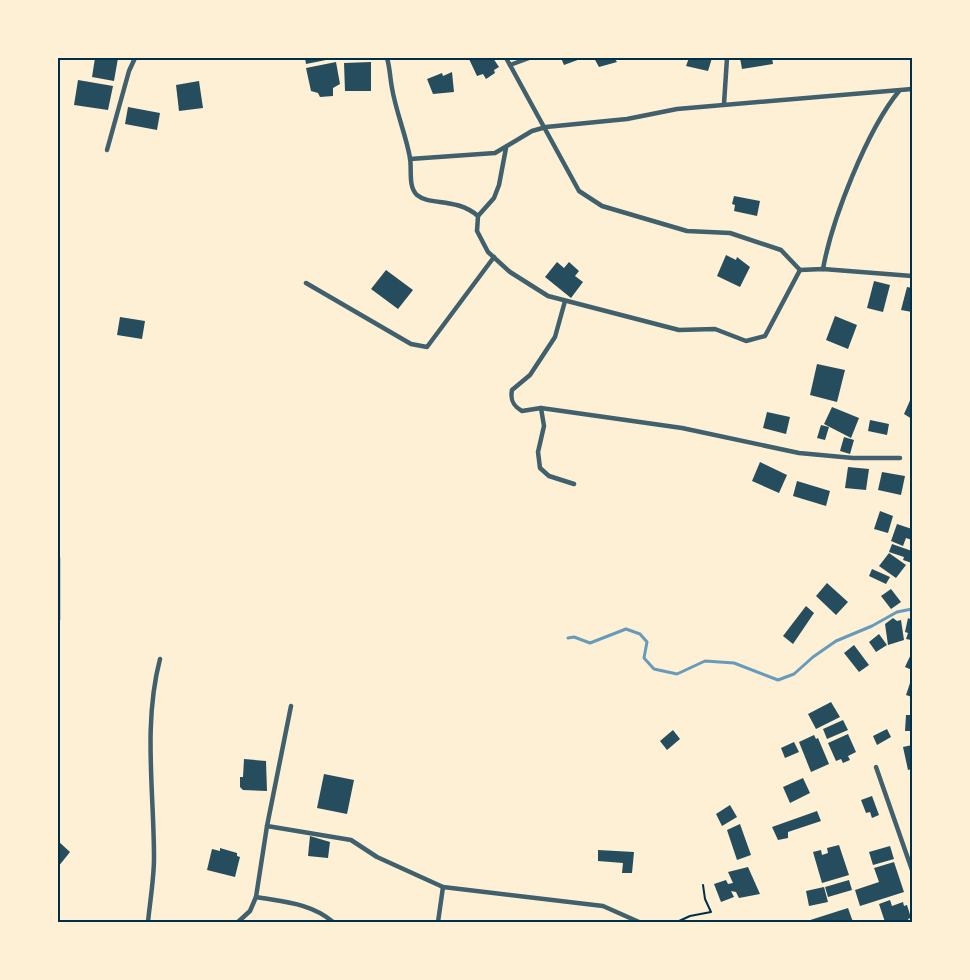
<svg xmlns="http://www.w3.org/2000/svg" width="970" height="980" font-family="'Zilla Slab',serif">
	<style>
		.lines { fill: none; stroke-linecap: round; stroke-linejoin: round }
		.stream { stroke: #669bbc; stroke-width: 3 }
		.building { fill: #264d5e }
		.path { stroke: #003049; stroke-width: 2 }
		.minor { stroke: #3f606c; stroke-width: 4.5 }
		.neatline { fill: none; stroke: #003049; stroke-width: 2 }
	</style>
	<rect width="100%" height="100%" fill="#fdf0d5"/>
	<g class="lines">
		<polyline class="stream" points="568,638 574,637 590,643 626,629 640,634 647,642 644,658 654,669 677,674 705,661 734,663 778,680 794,674 813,657 836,641 872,626 897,612 912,609"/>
	</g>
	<g class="building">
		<polygon points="95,58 118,58 114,81 92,77"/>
		<polygon points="305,58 336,58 306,64"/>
		<polygon points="472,58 493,58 499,67 494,70 495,73 486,79 483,74 477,76 469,59"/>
		<polygon points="561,58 583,58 564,65"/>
		<polygon points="594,58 619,58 615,59 617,62 599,67"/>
		<polygon points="689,58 712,58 708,71 686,66"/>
		<polygon points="740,58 772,58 773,64 742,69"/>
		<polygon points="336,62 340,84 333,88 333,96 320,97 318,93 311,91 306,68"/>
		<polygon points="371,62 371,91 345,91 344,63"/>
		<polygon points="452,72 454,92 433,94 427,79 442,73 443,76"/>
		<polygon points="78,80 113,86 108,110 74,105"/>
		<polygon points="199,81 203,108 179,111 176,85"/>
		<polygon points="128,107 160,113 157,130 125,124"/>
		<polygon points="734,196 760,201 757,216 734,211 735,205 732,204"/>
		<polygon points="726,255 736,260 737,257 750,267 740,287 717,276"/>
		<polygon points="557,262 564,268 569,262 579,271 575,276 583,282 571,298 545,277"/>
		<polygon points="386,270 413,290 398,309 371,289"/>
		<polygon points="874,281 890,285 883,312 867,308"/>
		<polygon points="907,287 912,288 912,312 901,310"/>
		<polygon points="835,316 857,325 848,349 826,340"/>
		<polygon points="120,317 145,321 142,339 117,335"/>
		<polygon points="817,364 845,370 837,402 810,395"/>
		<polygon points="912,396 912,419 904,414"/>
		<polygon points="832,407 859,418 851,438 824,424"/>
		<polygon points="767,412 790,417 786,434 763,428"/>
		<polygon points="870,420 889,424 887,435 868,431"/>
		<polygon points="821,425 829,427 825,440 817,438"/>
		<polygon points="844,437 854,440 850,454 840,451"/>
		<polygon points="760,462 787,475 779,493 752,481"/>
		<polygon points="848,467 869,469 866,490 845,488"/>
		<polygon points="882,472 905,476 901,495 878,490"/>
		<polygon points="797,481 830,491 826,506 793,496"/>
		<polygon points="880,511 893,516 888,533 874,529"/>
		<polygon points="897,524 912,529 912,540 906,538 903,546 891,541"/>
		<polygon points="892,544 912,551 912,563 903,560 904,557 889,552"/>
		<polygon points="889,553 906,565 896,578 879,566"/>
		<polygon points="872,569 890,577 886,584 869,576"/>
		<polygon points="827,583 848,602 836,615 816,596"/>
		<polygon points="891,589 901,602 891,609 881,596"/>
		<polygon points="806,606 814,613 793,644 783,636"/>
		<polygon points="893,618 897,621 901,620 904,640 888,645 885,624"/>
		<polygon points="908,618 912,620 911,640 906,639 908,633 905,632"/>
		<polygon points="879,634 887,645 876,652 869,642"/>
		<polygon points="854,645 869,665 859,672 844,653"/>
		<polygon points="912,652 912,670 905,667"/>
		<polygon points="911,680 912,680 912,697 906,695"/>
		<polygon points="831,702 840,717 816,729 808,714"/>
		<polygon points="906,715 912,715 912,731 905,731"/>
		<polygon points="843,720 848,730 827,739 823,729"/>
		<polygon points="887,729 891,737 877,745 873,736"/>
		<polygon points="673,730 680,739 667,750 660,741"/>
		<polygon points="848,734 856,752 848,756 850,760 843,763 841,759 836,761 828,743"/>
		<polygon points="814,735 816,739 818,738 829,764 811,772 799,742"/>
		<polygon points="794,742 799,752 785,758 781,748"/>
		<polygon points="912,745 912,769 908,770 903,747"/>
		<polygon points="244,759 266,761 267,791 243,790 240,787 240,777 243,777"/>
		<polygon points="324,774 354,780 347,814 317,808"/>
		<polygon points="803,778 810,793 790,803 783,787"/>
		<polygon points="872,796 879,815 872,818 870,812 866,813 861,800"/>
		<polygon points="730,805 737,817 722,826 716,814"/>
		<polygon points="817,811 821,821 788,832 788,838 778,840 772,827"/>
		<polygon points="740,824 751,855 737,860 727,830"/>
		<polygon points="310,836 330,842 328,858 308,856"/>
		<polygon points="58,841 70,852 58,867"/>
		<polygon points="839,845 849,875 822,883 813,852 821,850 822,855 828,853 827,848"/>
		<polygon points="890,846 894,859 873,865 869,852"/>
		<polygon points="220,848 237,853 237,856 240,857 235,877 207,870 212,849 220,851"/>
		<polygon points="598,850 634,852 632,873 622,873 623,863 598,861"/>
		<polygon points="894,862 904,892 860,906 855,890 879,882 874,868"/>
		<polygon points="748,867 760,894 739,898 736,892 731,891 734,897 721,902 714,884 726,880 728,884 733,883 728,872"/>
		<polygon points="849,880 852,890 828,897 825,887"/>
		<polygon points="824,887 828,902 809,906 806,891"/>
		<polygon points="890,900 892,906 903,902 904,906 907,905 911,918 908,919 909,922 885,922 879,904"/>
		<polygon points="848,908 853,922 804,922"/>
	</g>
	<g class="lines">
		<polyline class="path" points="677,922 690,916 711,912 705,899 703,885"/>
		<g class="minor">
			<path d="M387,58c3,10 3,20 5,30 4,24 14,47 18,70 2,12 -2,29 7,37 13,11 39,2 61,21l-1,15 11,21 22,20 38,24 131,34 36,-1 31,12 19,-5 35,-66"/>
			<polyline points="506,58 510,65"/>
			<polyline points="529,58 510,65 579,191 602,206 687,231 730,233 781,250 800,270"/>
			<polyline points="724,104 727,58"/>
			<polyline points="107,150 129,71 135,58"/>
			<polyline points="410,159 495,153 532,131 546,127 627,119 677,109 912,89"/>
			<polyline points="478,216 494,198 499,185 506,148"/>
			<path d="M823,269c9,-50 44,-139 76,-178"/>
			<polyline points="800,270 823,269 912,276"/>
			<polyline points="306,283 411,344 427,347 494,257"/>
			<path d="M565,301l-10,36 -25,38 -18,15c-2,10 1,16 10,21l19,-3 3,18 -6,26 2,16 9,8 25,8"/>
			<polyline points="541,408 682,428 799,453 853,458 900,458"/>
			<polyline points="58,620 58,558"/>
			<polyline points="876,767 912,870"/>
			<polyline points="267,826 351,840 377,857 443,887 603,906 639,922"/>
			<path d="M256,897c28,5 55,6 77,25"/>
			<path d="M148,922c2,-21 6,-43 6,-64 0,-67 -11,-134 6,-199"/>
			<polyline points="238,922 250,911 256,897 267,826 291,706"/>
			<polyline points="438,922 443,887"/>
		</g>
	</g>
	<rect width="970" height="980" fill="none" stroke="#fdf0d5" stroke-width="118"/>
	<rect x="59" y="59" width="852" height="862" class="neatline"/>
</svg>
